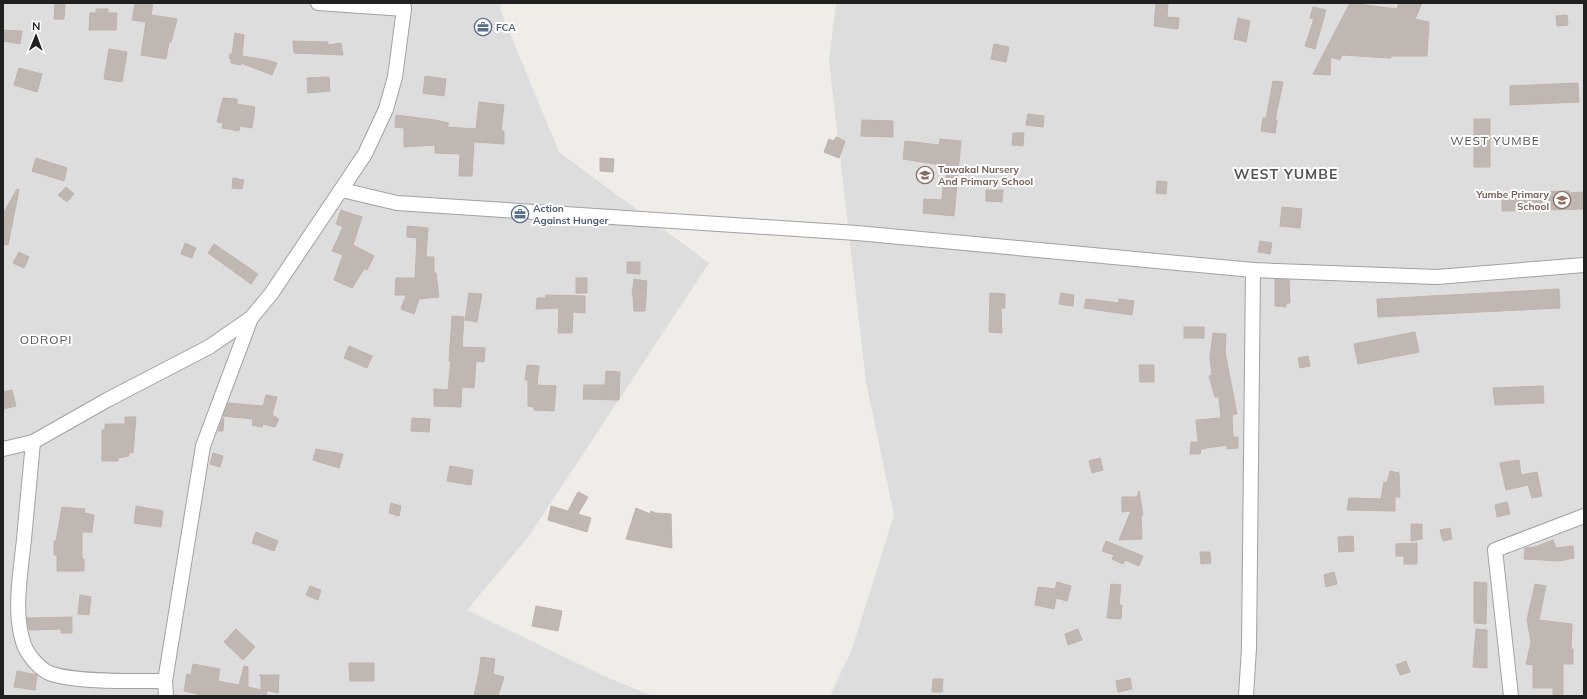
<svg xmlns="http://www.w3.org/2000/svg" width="1587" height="699" font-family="Mulish,sans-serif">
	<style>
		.residential { fill: #dedddd }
		.building { fill: #c0b7b3; stroke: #c1b2aa }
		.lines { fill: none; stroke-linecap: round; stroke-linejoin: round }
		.minor-casing { stroke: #a1a1a1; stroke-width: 16 }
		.minor { stroke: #fff; stroke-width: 14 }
		.labels { text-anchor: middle; stroke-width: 4; stroke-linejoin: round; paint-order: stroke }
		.service-label { font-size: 10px; font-weight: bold; fill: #4e5e75; stroke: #fff; text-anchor: start }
		.education-label { font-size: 10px; font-weight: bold; fill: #785e54; stroke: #fff; text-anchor: start }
		.quarter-label { font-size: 12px; letter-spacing: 1px; fill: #535353; stroke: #fff }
		.district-label { font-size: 14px; font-weight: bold; letter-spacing: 1px; fill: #535353; stroke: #fff }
	</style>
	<rect width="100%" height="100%" fill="#f0ece7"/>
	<g class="residential">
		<polygon points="3,3 501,3 500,9 559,152 709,263 529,536 467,610 602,675 652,696 3,696"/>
		<polygon points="836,3 1584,3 1584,696 830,696 852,649 894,515 866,382 829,61"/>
	</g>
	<g class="building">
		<polygon points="55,3 65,3 64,19 54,19"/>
		<polygon points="135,3 153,3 151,15 177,19 171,42 169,42 166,59 141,55 146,22 132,20"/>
		<polygon points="1156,3 1168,3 1167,17 1179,18 1178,29 1154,26"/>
		<polygon points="1350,3 1397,9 1399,3 1422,3 1415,19 1429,22 1427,56 1391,56 1391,58 1342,55 1340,60 1331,57 1330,75 1313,74"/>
		<polygon points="1313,7 1326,10 1315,49 1305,46 1314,19 1310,18"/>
		<polygon points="96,9 108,9 108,13 117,13 116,30 89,30 90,13 96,13"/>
		<polygon points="1567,15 1568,25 1557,26 1556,16"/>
		<polygon points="1238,18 1250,21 1246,42 1234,39"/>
		<polygon points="3,30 22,31 20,44 3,41"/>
		<polygon points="235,33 244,35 242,56 267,60 277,63 272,75 241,63 241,65 231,63 231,59 229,58 230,54 232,54"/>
		<polygon points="293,41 328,42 328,45 341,43 343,55 294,53"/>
		<polygon points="994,44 1009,47 1006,62 991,59"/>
		<polygon points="109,49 127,52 122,82 104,79"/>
		<polygon points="19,68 42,74 37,92 14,85"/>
		<polygon points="425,76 446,79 444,96 423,93"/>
		<polygon points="329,77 330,91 308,93 307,78"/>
		<polygon points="1273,81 1283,82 1275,120 1277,120 1275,133 1261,131 1263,118 1266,118"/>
		<polygon points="1578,83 1579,102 1510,105 1510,86"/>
		<polygon points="223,98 237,99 237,104 255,107 252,128 240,126 239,131 222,128 223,123 217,122"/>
		<polygon points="479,102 504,105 501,131 504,131 504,144 474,142 472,176 459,176 460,154 435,153 435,145 404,147 404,128 395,127 396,115 435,120 449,123 447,127 476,129"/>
		<polygon points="1028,114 1044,116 1043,127 1026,125"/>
		<rect x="1474" y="119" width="16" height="48"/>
		<polygon points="862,120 893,121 893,137 861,136"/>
		<polygon points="1013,133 1024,133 1023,146 1012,145"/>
		<polygon points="836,137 845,141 839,158 824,152 829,139 834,141"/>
		<polygon points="940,139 961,141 954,216 923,213 924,199 942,200 943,187 945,187 947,166 903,159 905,141 939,145"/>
		<polygon points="36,158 67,168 64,181 32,171"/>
		<polygon points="600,158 614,159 613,172 600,171"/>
		<polygon points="233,178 244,180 242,189 232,188"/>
		<polygon points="1157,181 1167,182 1166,194 1156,193"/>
		<polygon points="66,187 74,194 67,202 58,195"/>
		<polygon points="17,189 19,190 8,245 3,244 3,214"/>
		<polygon points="986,190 1003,190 1002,202 986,201"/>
		<polygon points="1569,191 1569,193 1584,192 1584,209 1502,211 1502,193"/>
		<polygon points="1282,207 1302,209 1300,228 1280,226"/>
		<polygon points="341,210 362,217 353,245 374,256 367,270 364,269 352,288 334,280 343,255 332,251 343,227 336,224"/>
		<polygon points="407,226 428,228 426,257 434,257 434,273 436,273 439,297 419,299 414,314 401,309 406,295 395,295 396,278 415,278 417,238 407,237"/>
		<polygon points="1260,241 1272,243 1270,254 1258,252"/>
		<polygon points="185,243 196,248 192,258 181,254"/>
		<polygon points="214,244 258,274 251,284 208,253"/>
		<polygon points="19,252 29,257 24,268 13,263"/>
		<polygon points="627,262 640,262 640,274 627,273"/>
		<rect x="576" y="278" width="11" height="15"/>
		<polygon points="634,279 647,281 645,311 634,311 633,296 632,295"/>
		<polygon points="1275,279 1289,280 1290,303 1286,303 1286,307 1275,306"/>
		<polygon points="1559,289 1560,308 1378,317 1377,299"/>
		<polygon points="469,293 482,294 477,322 465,320"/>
		<polygon points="990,293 1005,294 1005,308 1001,308 1002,333 989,332"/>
		<polygon points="1061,293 1074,295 1073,306 1059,304"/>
		<polygon points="546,295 585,296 585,313 573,312 572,333 558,333 559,308 536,309 537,298 546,298"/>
		<polygon points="1086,299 1119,303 1119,299 1134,301 1132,315 1084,308"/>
		<polygon points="452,316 464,317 462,347 485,348 484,362 476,361 474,388 462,387 461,407 434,406 434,389 448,390 451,361 449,361"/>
		<rect x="1184" y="327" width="20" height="11"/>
		<polygon points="1415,332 1419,352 1358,364 1354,344"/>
		<polygon points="1213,333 1226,334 1225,352 1237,414 1232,415 1233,437 1238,437 1238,448 1227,449 1227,445 1201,449 1200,454 1190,454 1191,442 1198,442 1196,420 1221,418 1219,397 1215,397 1209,376 1212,375 1210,358"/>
		<polygon points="349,346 372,356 367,368 344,358"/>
		<polygon points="1308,356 1310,366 1300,368 1298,358"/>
		<polygon points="527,365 539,366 537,385 556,386 554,411 534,410 534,407 528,406 528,380 525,380"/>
		<polygon points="1139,365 1154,365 1154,382 1140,382"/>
		<polygon points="606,371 620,372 619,400 583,399 584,385 605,385"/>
		<polygon points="1543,386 1544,403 1495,405 1493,388"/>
		<polygon points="12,390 16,406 3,409 3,392"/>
		<polygon points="266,395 277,397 272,415 279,419 275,427 263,424 262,427 252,425 253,419 223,416 228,403 263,406"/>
		<polygon points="125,417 136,417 133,453 129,452 129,456 118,458 118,461 102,461 102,430 105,430 105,424 125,424"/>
		<polygon points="223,418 224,418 223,431 218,431"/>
		<polygon points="412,418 430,419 429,432 411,431"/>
		<polygon points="316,449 343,454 339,468 313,460"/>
		<polygon points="213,453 223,456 220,467 210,464"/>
		<polygon points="1100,458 1103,470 1092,473 1089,461"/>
		<polygon points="1519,460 1521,475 1537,472 1542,496 1532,498 1528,485 1506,490 1500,463"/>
		<polygon points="450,466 473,470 471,485 447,481"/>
		<polygon points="1390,471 1399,473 1400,497 1395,497 1395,511 1347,510 1349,498 1381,499 1384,482 1387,483"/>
		<polygon points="1139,491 1143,515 1141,515 1142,539 1119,540 1131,511 1122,512 1122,497 1137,497"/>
		<polygon points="578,492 588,497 578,514 591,518 587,532 548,520 551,506 568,511"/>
		<polygon points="1507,502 1510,514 1497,517 1495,505"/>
		<polygon points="391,503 401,506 399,516 389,513"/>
		<polygon points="136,506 163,511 161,527 134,523"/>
		<polygon points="62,507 85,509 84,513 94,515 92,532 82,532 82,559 84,559 84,571 57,571 57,555 54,555 54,541 56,541"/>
		<polygon points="636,508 650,514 651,511 655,513 671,514 672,548 626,539"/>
		<polygon points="1411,524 1422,524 1422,539 1411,541"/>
		<polygon points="1450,528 1452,539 1443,541 1440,530"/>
		<polygon points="256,532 278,541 274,551 252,543"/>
		<polygon points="1353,536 1354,551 1339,552 1338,537"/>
		<polygon points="1553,540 1556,548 1573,546 1574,558 1559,561 1524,559 1525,548 1535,547"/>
		<polygon points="1106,541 1143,556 1139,566 1125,560 1123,564 1112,559 1114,555 1102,551"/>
		<polygon points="1417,543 1417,564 1404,564 1404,556 1396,556 1396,544"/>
		<polygon points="1200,552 1210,552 1211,563 1201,564"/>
		<polygon points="1334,572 1337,584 1326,587 1324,575"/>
		<polygon points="1057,582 1071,586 1067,601 1056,598 1054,609 1035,605 1038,587 1055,589"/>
		<polygon points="1474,582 1487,583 1486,624 1474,623"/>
		<polygon points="1111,584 1121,585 1119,605 1122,605 1121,619 1107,618"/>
		<polygon points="1535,584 1546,586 1539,620 1572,624 1571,649 1573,649 1573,664 1563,664 1563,696 1553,696 1553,688 1533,688 1533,665 1526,664 1531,642 1527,620"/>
		<polygon points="310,586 321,590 318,600 306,595"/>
		<polygon points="80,595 91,597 89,615 78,614"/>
		<polygon points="536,606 562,611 558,631 532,626"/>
		<polygon points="72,617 72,633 61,633 61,629 29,630 27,618"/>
		<polygon points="236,629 255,647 243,660 224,642"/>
		<polygon points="1078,629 1082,640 1068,645 1065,634"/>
		<polygon points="1476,629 1487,630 1487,668 1473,667"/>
		<polygon points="481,657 495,659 493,674 504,677 498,696 474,696 479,673"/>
		<polygon points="1406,661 1410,672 1400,675 1396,665"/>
		<polygon points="349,663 374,663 374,681 350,681"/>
		<polygon points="193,664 220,669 218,681 239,685 244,666 248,667 248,687 267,691 266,696 206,696 184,691 187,674 191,675"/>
		<polygon points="17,671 37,675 35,690 14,687"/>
		<polygon points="259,675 279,675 278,693 261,689 261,677"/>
		<polygon points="1130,678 1132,689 1118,692 1116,681"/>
		<polygon points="933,679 943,679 942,692 932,692"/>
	</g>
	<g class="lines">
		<defs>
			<g id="minor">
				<polyline points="318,3 404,9"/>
				<polyline points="342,190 397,203 857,233 1253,270 1437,277 1584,265"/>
				<path d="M33,442c-3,32 -6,64 -9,97 -3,32 -11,71 -1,103 3,11 14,24 24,30 22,11 92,9 118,9"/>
				<polyline points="3,449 33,442 107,400 209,347 251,318 271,294 365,154 386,109 395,77 404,9 403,3"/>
				<polyline points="166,696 165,681 203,446 251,318"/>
				<polyline points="1246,696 1249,648 1253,270"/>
				<polyline points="1511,696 1495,550 1584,516"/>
			</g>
		</defs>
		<use href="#minor" class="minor-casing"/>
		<use href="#minor" class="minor"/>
	</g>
	<defs>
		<symbol id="office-ring" viewBox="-11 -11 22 22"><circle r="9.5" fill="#fff" stroke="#5c6f8a" stroke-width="1.5"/><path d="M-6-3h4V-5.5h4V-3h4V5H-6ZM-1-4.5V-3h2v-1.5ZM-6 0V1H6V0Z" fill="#5c6f8a"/></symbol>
		<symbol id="school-ring" viewBox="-11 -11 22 22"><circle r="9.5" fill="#fff" stroke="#8d6e63" stroke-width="1.5"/><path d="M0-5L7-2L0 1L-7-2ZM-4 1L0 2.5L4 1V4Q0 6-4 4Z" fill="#8d6e63"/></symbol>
	</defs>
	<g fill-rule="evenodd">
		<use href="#office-ring" x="473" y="17" width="20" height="20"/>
		<use href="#school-ring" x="915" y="165" width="20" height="20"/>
		<use href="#school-ring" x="1552" y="190" width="20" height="20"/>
		<use href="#office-ring" x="510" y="204" width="20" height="20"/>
	</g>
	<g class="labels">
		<g class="service-label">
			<text x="496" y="31">FCA</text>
			<text x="533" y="212">Action<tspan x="533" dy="12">Against Hunger</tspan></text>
		</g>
		<g class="education-label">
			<text x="938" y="173">Tawakal Nursery<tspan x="938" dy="12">And Primary School</tspan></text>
			<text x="1549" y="198" text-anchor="end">Yumbe Primary<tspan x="1549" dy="12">School</tspan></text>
		</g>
		<g class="quarter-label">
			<text x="1495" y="145">WEST YUMBE</text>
			<text x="46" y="344">ODROPI</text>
		</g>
		<g class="district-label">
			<text x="1286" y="179">WEST YUMBE</text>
		</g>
	</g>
	<rect width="1587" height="699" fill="none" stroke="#202020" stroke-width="8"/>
	<g transform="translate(36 36) rotate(1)" stroke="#ffffff" stroke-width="3" paint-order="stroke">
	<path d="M0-3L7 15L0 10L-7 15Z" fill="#202020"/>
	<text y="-6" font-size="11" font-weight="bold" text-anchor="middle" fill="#202020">N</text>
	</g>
</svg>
